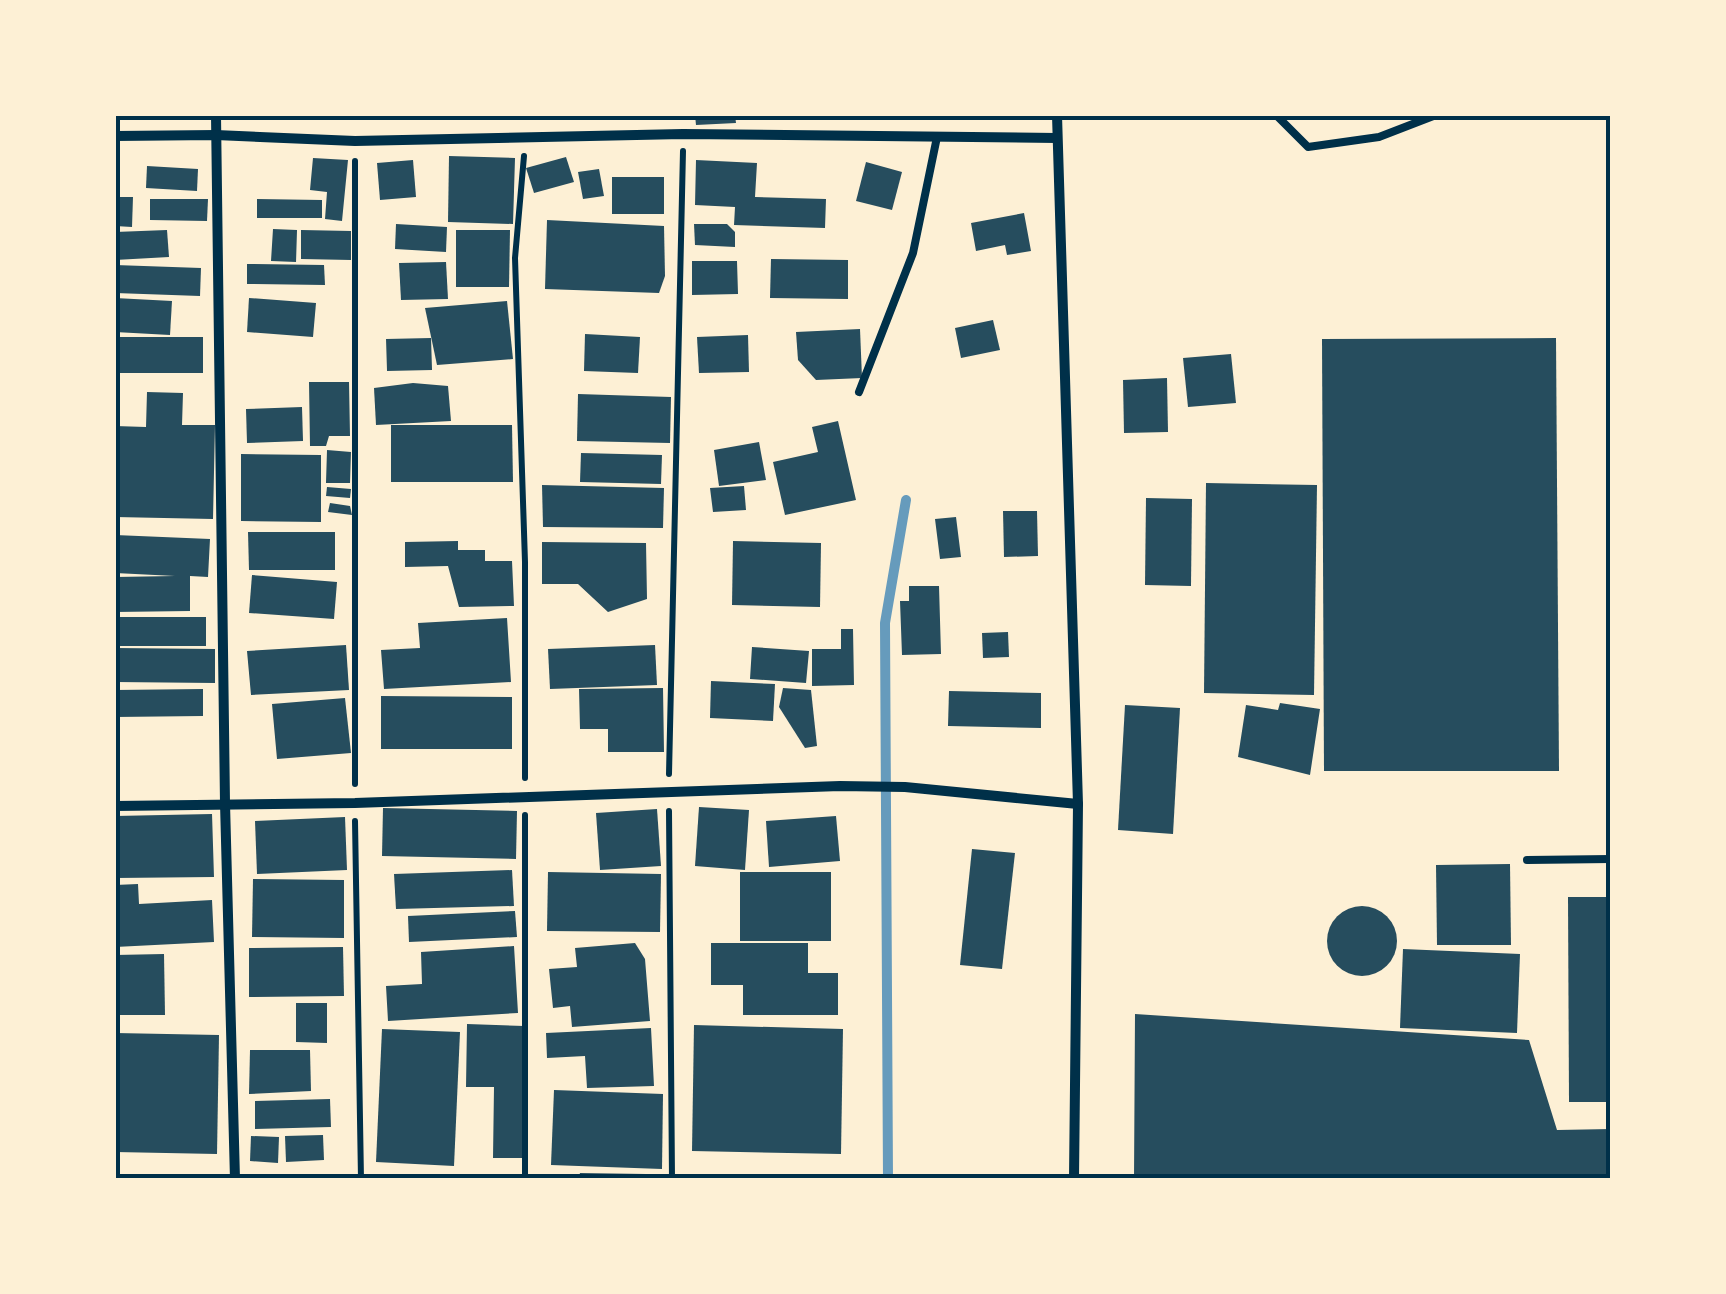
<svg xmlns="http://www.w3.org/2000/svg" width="1726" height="1294" font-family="'Times New Roman',serif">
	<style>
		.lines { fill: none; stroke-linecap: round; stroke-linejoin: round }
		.stream { stroke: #669bbc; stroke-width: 10 }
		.building { fill: #264d5e }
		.path { stroke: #003049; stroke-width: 6 }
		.service { stroke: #003049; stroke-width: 8 }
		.minor { stroke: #003049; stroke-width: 10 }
		.neatline { fill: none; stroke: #003049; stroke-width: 4 }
	</style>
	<rect width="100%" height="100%" fill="#fdf0d5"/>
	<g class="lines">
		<polyline class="stream" points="888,1179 885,623 906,500"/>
	</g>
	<g class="building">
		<polygon points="695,115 735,115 736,123 696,125"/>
		<polygon points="449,156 515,158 513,224 448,222"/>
		<polygon points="566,157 574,182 534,193 526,168"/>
		<polygon points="313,158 348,160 342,221 325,219 327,192 310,190"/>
		<polygon points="413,160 416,197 380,200 377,163"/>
		<polygon points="696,160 757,163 755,197 826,199 825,228 734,225 735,207 695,205"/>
		<polygon points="866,162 902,172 892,210 856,201"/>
		<polygon points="147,166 198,169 197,191 146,188"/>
		<polygon points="599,169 604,196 583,199 578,172"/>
		<rect x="612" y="177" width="52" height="37"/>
		<polygon points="115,197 133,197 132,227 115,226"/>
		<polygon points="150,199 208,199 207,221 150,220"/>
		<polygon points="257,199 322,200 322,218 257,218"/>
		<polygon points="1024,213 1031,251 1007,255 1005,245 976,251 971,223"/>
		<polygon points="547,220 664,226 665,276 659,293 545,289"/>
		<polygon points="396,224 447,227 446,252 395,249"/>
		<polygon points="694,224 727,224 735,232 735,247 695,245"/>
		<polygon points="273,229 297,230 296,262 271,261"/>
		<polygon points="167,230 169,257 115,260 115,232"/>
		<polygon points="301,230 351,231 351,260 301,259"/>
		<polygon points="456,230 510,230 509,287 456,287"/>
		<polygon points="771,259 848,260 848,299 770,298"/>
		<polygon points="692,261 737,261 738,294 692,295"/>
		<polygon points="446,262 448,299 401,300 399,263"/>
		<polygon points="247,264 324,265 325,285 247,284"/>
		<polygon points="115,265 201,268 200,296 115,293"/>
		<polygon points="115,298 172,301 170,335 115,332"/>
		<polygon points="249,298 316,303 313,337 247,332"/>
		<polygon points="507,301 513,359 437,365 425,308"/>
		<polygon points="993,320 1000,350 961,358 955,328"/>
		<polygon points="860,329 862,378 816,380 798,360 796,332"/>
		<polygon points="585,334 640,337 638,373 584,371"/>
		<polygon points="748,335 749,372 699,373 697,337"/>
		<rect x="117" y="337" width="86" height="36"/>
		<polygon points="431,338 432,370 387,371 386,339"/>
		<polygon points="1556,338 1559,771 1324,771 1322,339"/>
		<polygon points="1231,354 1236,403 1188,407 1183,358"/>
		<polygon points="1167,378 1168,432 1124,433 1123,380"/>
		<polygon points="309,382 349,382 350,436 329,436 326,446 310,446"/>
		<polygon points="413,383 448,386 451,421 376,425 374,388"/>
		<polygon points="147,392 183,393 182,425 215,425 213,519 115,517 115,426 146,427"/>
		<polygon points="578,394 671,397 670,443 577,441"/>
		<polygon points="302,407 303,441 247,443 246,409"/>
		<polygon points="838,421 856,500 785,515 773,462 818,452 812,427"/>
		<polygon points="391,425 512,425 513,482 391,482"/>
		<polygon points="759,442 766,480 719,486 714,450"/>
		<polygon points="327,450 351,452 350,483 326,483"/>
		<polygon points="581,453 662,455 661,484 580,482"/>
		<polygon points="241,454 321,455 321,522 241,521"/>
		<polygon points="1206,483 1317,485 1314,695 1204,693"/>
		<polygon points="542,485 664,488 663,528 543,527"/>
		<polygon points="744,486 746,510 713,512 710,488"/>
		<polygon points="327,487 351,489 350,498 326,496"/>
		<polygon points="1146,498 1192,499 1191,586 1145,585"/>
		<polygon points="330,503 350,506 352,515 328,512"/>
		<polygon points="1003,511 1037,511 1038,556 1004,557"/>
		<polygon points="956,517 961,557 940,559 935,519"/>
		<polygon points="248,532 335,532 335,570 249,570"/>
		<polygon points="115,535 210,539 208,577 190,576 190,611 115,612 115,577 175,576 115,573"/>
		<polygon points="458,541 458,550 485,550 485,561 512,561 514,606 459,607 448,566 405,567 405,542"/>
		<polygon points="733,541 821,543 820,607 732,605"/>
		<polygon points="542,542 646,543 647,599 608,612 578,584 542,584"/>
		<polygon points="252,575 337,582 334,619 249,613"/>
		<polygon points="909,586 939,586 941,654 902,655 900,601 909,601"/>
		<rect x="115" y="617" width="91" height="29"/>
		<polygon points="507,618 511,682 384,689 381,650 420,648 418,623"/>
		<polygon points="841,629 853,629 854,685 812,686 812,649 841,649"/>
		<polygon points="1008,632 1009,657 983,658 982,633"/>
		<polygon points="346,645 349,690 251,695 247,651"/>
		<polygon points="655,645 657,685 550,689 548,649"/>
		<polygon points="752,647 809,651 806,683 750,679"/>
		<polygon points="115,648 215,649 215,683 115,682"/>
		<polygon points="711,681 775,684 773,721 710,718"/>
		<polygon points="663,688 664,752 608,752 608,729 580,729 579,689"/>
		<polygon points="783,688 811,690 817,746 805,748 779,707"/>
		<polygon points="203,689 203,716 115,717 115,690"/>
		<polygon points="949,691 1041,693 1041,728 948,726"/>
		<polygon points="381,696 512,697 512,749 381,749"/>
		<polygon points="345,698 351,753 277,759 272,704"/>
		<polygon points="1280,703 1320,709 1310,775 1238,757 1246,705 1278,710"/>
		<polygon points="1125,705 1180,708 1173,834 1118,830"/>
		<polygon points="699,807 749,810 745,870 695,866"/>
		<polygon points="383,808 517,811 516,859 382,856"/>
		<polygon points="657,809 661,866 600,870 596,813"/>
		<polygon points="212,814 214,877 115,878 115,816"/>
		<polygon points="836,816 840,861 769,867 766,821"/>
		<polygon points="345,817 347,870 257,874 255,821"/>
		<polygon points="972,849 1015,853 1002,969 960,965"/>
		<polygon points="1510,864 1511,945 1437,945 1436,865"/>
		<polygon points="512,870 514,906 396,909 394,874"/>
		<polygon points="548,872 661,874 660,932 547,931"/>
		<rect x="740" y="872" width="91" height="69"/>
		<polygon points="253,879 344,880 344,938 252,937"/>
		<polygon points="138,884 139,904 212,900 214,942 115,947 115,885"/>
		<polygon points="1568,897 1611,897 1611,1102 1569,1102"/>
		<circle cx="1362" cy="941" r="35"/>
		<polygon points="515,911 517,937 409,942 408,916"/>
		<polygon points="635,943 645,959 650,1021 572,1027 570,1006 553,1008 549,969 577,967 575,948"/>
		<polygon points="711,943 808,943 808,973 838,973 838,1015 743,1015 743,985 711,985"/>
		<polygon points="514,946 518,1013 388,1021 386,986 422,984 421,952"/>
		<polygon points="343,947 344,996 249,997 249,948"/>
		<polygon points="1403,949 1520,954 1517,1033 1400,1028"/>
		<polygon points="164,954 165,1015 115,1015 115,955"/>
		<polygon points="296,1003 327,1003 327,1043 296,1042"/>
		<polygon points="1135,1014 1529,1040 1557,1130 1611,1129 1611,1179 1134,1179"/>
		<polygon points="467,1024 524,1026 523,1158 493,1158 494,1087 466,1087"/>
		<polygon points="694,1025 843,1029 841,1154 692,1151"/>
		<polygon points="651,1028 654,1086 587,1088 585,1056 547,1058 546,1033"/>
		<polygon points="382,1029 460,1032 454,1166 376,1162"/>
		<polygon points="115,1033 219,1035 217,1154 115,1152"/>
		<polygon points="250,1050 310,1050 311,1091 249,1094"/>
		<polygon points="554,1090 663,1094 662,1169 551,1165"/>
		<polygon points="330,1099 331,1127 255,1129 255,1101"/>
		<polygon points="323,1135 324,1160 286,1162 285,1136"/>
		<polygon points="251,1136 279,1137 278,1163 250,1161"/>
		<polygon points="580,1173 646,1174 646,1179 578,1179"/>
	</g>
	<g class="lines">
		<g class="path">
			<polyline points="524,156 515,258 525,562 525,778"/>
			<polyline points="669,774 683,151"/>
			<polyline points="355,784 355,161"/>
			<polyline points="669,811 672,1179"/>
			<polyline points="525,815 525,1179"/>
			<polyline points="355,821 361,1179"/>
		</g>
		<g class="service">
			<polyline points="1276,115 1308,147 1379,137 1436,115"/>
			<polyline points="859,392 913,253 937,137"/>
			<polyline points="1527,860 1611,859"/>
		</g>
		<g class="minor">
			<polyline points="216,115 225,803 235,1179"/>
			<polyline points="1057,115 1078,804 1074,1179"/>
			<polyline points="115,136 216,135 355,141 683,134 1057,138"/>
			<polyline points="115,806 355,803 840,786 905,787 1078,804"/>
		</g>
	</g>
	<rect width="1726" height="1294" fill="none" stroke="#fdf0d5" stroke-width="235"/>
	<rect x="118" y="118" width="1490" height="1058" class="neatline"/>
</svg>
